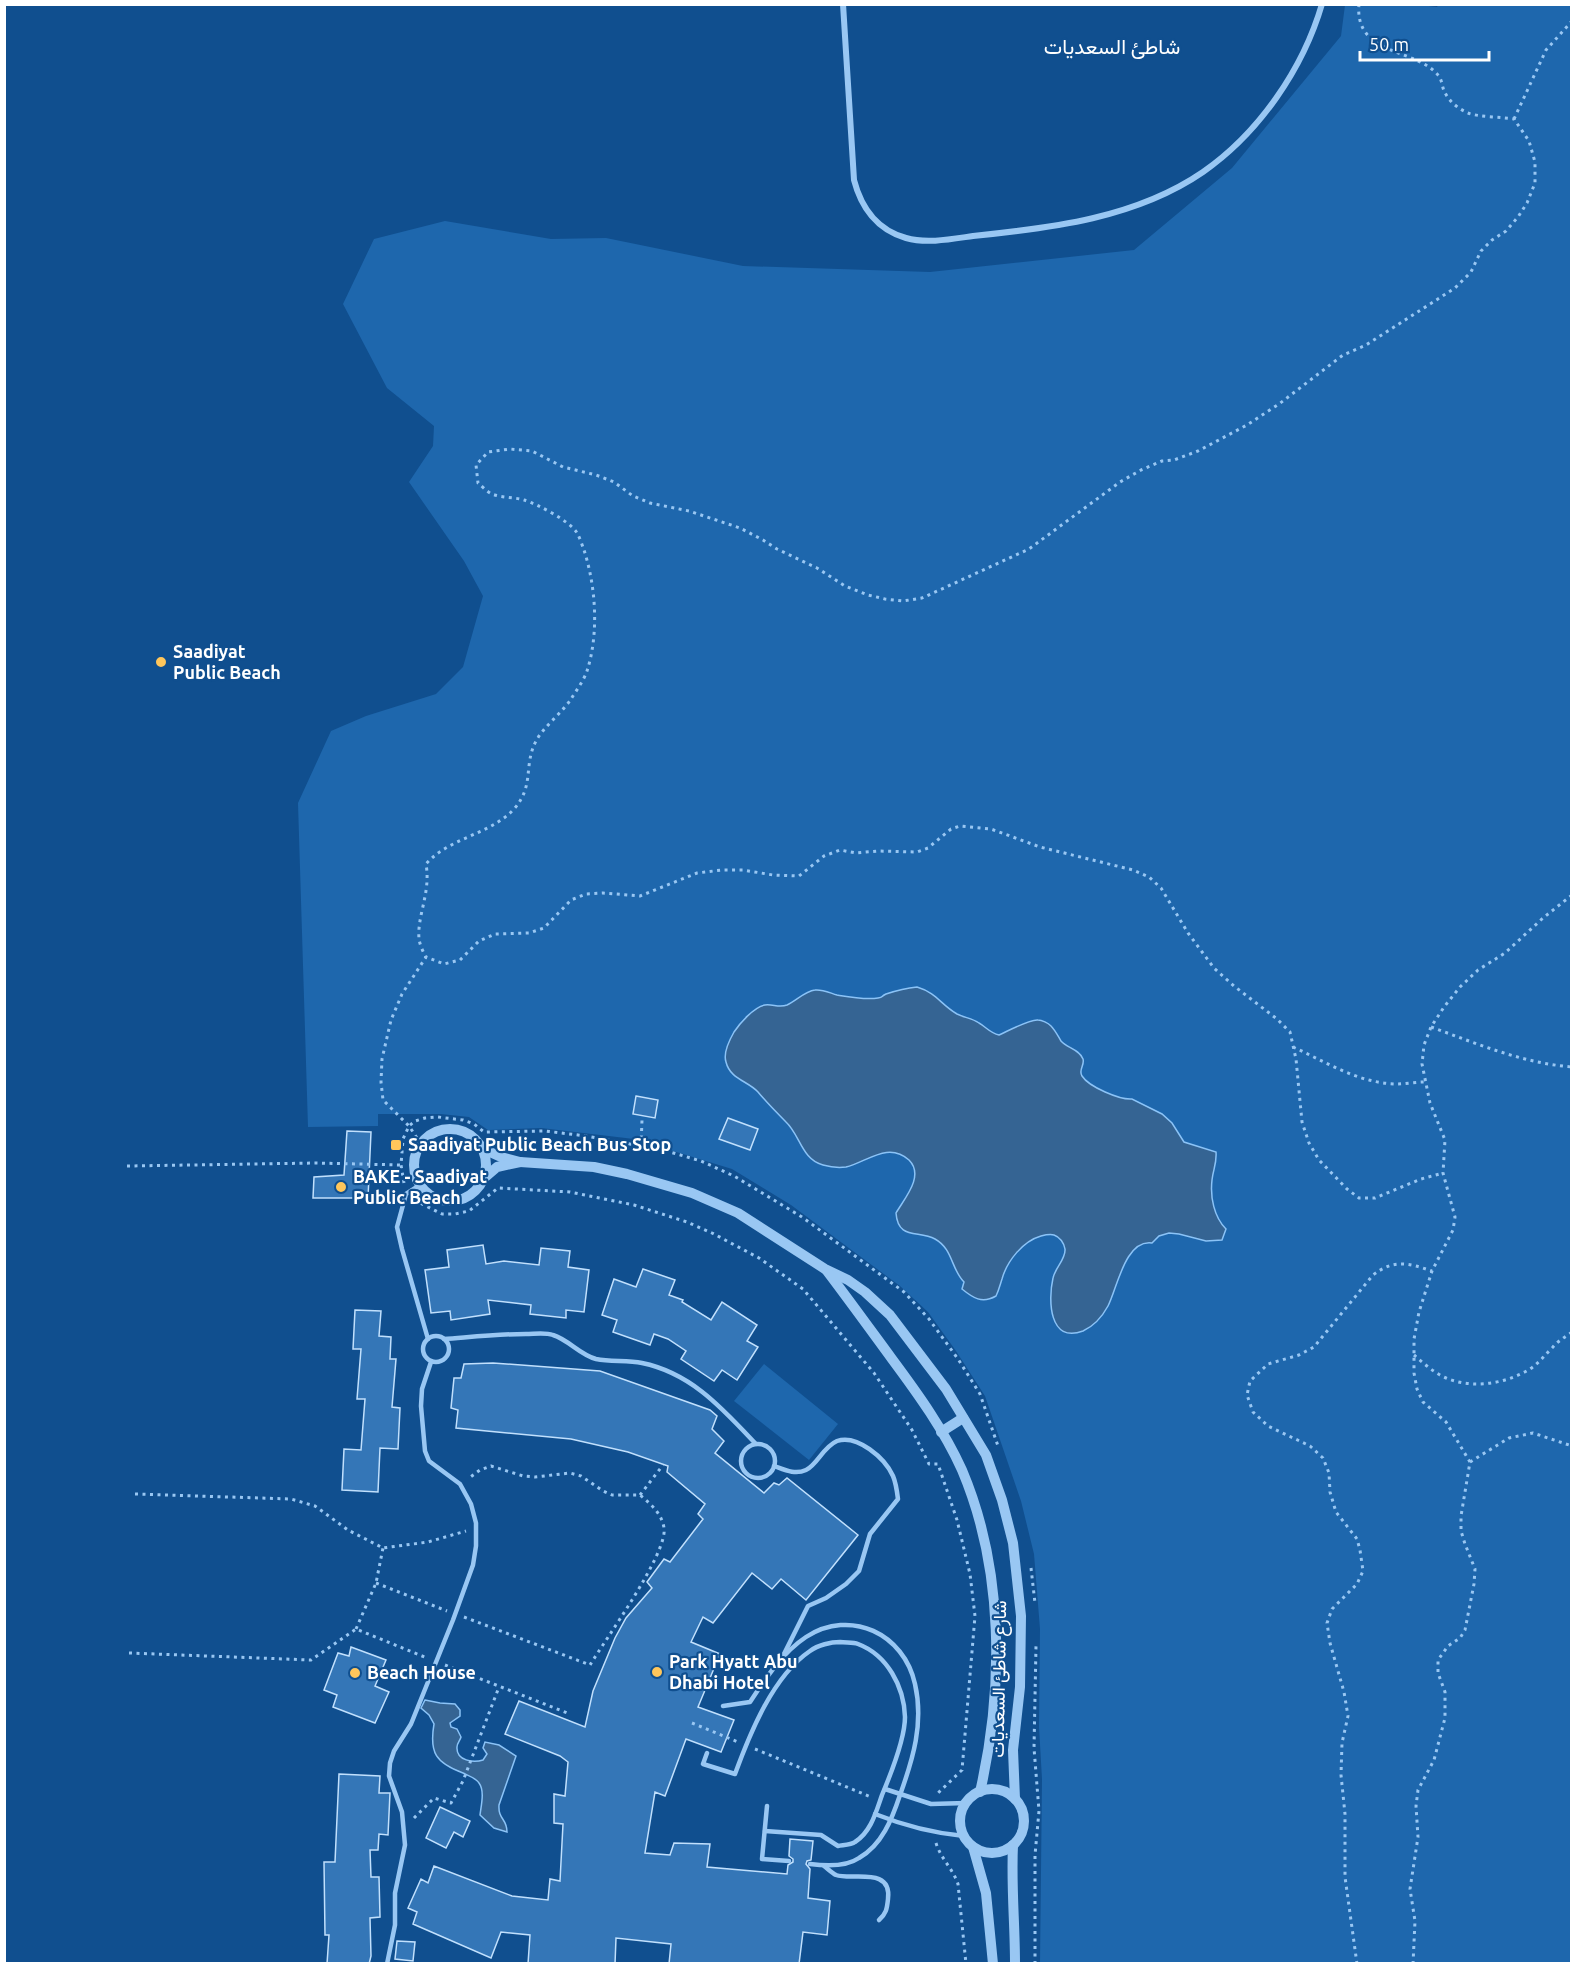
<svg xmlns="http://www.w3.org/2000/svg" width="1576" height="1968" font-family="Ubuntu,Vazirmatn,sans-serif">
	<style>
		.green { fill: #1e67ad }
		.water { fill: #356493; stroke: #8bc3f7; stroke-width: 1.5 }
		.building { fill: #3476b7; stroke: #c1e0fd; stroke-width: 1.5 }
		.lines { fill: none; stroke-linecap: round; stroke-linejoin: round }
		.path { stroke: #99c7f3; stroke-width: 3; stroke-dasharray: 3 4.5; stroke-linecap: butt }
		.service { stroke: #99c7f3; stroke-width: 4.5 }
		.minor { stroke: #99c7f3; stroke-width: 6 }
		.tertiary { stroke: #99c7f3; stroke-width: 10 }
		.poi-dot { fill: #ffc65b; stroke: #104f8f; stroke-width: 2 }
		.labels { text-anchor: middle; stroke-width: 4.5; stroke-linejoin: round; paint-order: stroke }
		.poi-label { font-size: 18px; font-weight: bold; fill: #fff; stroke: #104f8f; text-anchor: start }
		.street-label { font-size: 18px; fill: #fff; stroke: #104f8f }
		.quarter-label { font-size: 21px; fill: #fff; stroke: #104f8f }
	</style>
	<rect width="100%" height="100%" fill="#104f8f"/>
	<g class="green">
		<polygon points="1411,4 1437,7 1439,4 1571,5 1571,1963 1040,1963 1042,1779 1039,1727 1040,1629 1034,1554 1021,1501 985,1396 956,1351 928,1312 900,1286 791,1205 732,1169 634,1139 541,1128 488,1130 469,1117 441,1114 378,1114 378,1126 308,1127 298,803 331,731 366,716 436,694 463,667 483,596 464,561 409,482 433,446 434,426 387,388 343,304 374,239 445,221 551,239 606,238 743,266 930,272 1134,250 1232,168 1341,36 1345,5"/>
		<polygon points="764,1364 838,1424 809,1460 734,1401"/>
	</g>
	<g class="water">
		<path d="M917,987c20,6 23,17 40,27 8,4 15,4 22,9 7,4 11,10 20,12 9,-4 31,-16 39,-15 4,0 10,3 13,6 4,4 7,10 10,15 6,7 18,8 22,18 2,6 -5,11 -1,17 7,11 38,24 50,23l30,15 10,9 12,19 32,10c1,11 -3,18 -4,28 -2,17 2,37 14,49l-4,11 -16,1 -27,-7 -10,-1 -10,3 -7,7c-27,-4 -35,46 -44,63 -6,11 -14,20 -25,25 -34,13 -35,-31 -30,-53 2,-10 13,-19 12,-29 -1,-6 -5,-12 -11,-14 -4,-1 -9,0 -13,1 -18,5 -34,25 -39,43 -2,6 -3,11 -6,17 -14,8 -23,2 -34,-7l2,-7c-13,-13 -11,-33 -29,-43 -17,-9 -37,1 -39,-26 8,-14 29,-37 13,-53 -21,-19 -42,2 -63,7 -8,1 -16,0 -23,-2 -21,-5 -23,-30 -37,-43 -10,-10 -19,-19 -28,-30 -10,-11 -28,-13 -32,-30 -3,-9 4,-23 8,-30 6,-9 20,-25 31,-27 8,-1 14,3 22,0 9,-4 18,-14 28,-15 7,-1 15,3 22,5 12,2 28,5 41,3 6,-1 2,-1 8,-4 9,-3 21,-6 31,-7z"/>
		<path d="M425,1700l15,3 15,1 5,6v6l-10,7 1,4 6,2 4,8c-1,4 -4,6 -4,10 -1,14 17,16 26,13l4,-6 -4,-6 2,-6 14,3 17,11 -17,49c-1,15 8,13 8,27l-13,-4 -14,-13c1,-9 5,-24 -1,-32 -3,-5 -12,-8 -16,-10 -27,-10 -34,-20 -29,-49l-5,-9 -8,-7z"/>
	</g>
	<g class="building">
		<polygon points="636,1096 658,1100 655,1118 633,1114"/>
		<polygon points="728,1118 758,1129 750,1150 719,1139"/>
		<polygon points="347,1131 371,1132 368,1198 313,1198 314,1177 344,1175"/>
		<polygon points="483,1245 486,1264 504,1261 539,1265 541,1248 570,1251 568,1267 589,1270 584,1312 566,1310 566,1318 530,1314 531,1305 488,1300 490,1314 451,1320 450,1311 431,1313 425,1270 449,1267 447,1250"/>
		<polygon points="643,1269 675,1280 669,1295 683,1300 682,1302 711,1320 722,1302 757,1325 747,1341 758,1347 737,1380 722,1370 714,1381 681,1359 686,1351 668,1339 654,1334 650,1345 613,1332 617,1320 602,1315 614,1279 636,1287"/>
		<polygon points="355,1310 381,1311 379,1336 391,1337 390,1359 396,1359 392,1407 400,1408 398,1449 380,1448 378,1492 342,1490 344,1449 361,1450 365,1399 357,1399 361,1349 353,1349"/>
		<polygon points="493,1363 600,1371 710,1410 717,1416 712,1429 724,1441 715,1453 764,1493 774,1483 779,1485 787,1478 858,1535 806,1600 781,1579 772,1589 752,1573 713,1623 703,1617 691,1642 720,1654 698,1707 734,1720 721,1752 686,1739 665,1796 655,1792 645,1853 670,1855 674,1843 710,1844 707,1867 787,1874 788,1865 793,1862 793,1859 789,1856 790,1839 813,1841 811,1860 807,1861 806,1864 810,1869 808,1898 830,1901 827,1935 803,1932 799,1964 669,1964 671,1944 616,1938 615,1964 528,1964 530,1935 501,1932 491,1958 413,1924 417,1912 408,1908 421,1879 428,1883 434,1866 512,1896 548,1900 550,1879 560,1881 563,1824 554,1823 554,1794 565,1796 568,1762 560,1756 505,1734 519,1701 585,1727 593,1691 615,1638 626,1618 652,1588 647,1582 664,1559 670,1562 703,1519 698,1514 705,1504 667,1472 668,1466 628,1452 571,1439 456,1428 458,1410 451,1408 454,1378 461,1378 464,1364"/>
		<polygon points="351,1647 386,1660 375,1686 389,1692 375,1723 333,1707 337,1695 324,1690 338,1653 349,1656"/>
		<polygon points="339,1774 380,1776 379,1793 390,1793 388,1835 379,1834 378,1850 370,1850 371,1877 379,1877 380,1917 370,1918 371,1956 369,1964 327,1964 329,1935 325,1935 324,1862 335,1862"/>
		<polygon points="440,1807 470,1821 463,1837 454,1832 446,1848 426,1838"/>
		<polygon points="397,1941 415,1942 413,1961 395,1959"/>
	</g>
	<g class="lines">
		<g class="path">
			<path d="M1359,4c-5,52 57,44 79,71 3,3 4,9 5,13 4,12 14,20 25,25 10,4 34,4 46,6l15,22 6,21v21l-8,20 -9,14 -12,14 -14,9 -11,11 -10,21 -16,16 -89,57 -23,10 -64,49 -32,21 -49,26 -24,9 -12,1 -21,9 -21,12 -91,67 -107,49 -19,3 -18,-2 -17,-4 -23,-9 -28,-18 -40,-19 -14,-9 -23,-12 -51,-17 -39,-8 -17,-7 -19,-14 -18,-7 -33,-8 -31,-16 -22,-2 -22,3 -12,13 2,18c4,3 9,9 14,11 10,4 22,3 32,6 13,4 46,21 53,33 3,5 5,12 7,17 12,37 15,84 3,121 -3,9 -11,20 -16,28 -10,15 -27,27 -35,42 -13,25 -1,44 -22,68 -24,26 -64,28 -88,55 5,29 -9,51 -7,75 1,6 4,13 7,18l18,7 16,-4 19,-19 16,-7 34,-1 15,-5 27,-28 15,-6 17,-1 37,3 57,-23 25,-3h21l30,5 26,1 25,-20 16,-6 16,3 22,-2 39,1 11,-4 23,-19 9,-3 31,3 49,18 93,23 16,7 12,11 27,45 26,35 20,18 43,33 13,13 6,27 6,63 7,21 10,17 28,29 12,9h16l46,-19 22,-6"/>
			<polyline points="1514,119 1546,50 1572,21"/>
			<path d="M1431,1027c47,17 91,36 141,40"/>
			<path d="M1293,1047c33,15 65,36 103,37 9,0 19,-2 28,-2"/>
			<polyline points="421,1144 409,1126 383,1100 381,1082 382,1059 391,1020 402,994 426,957"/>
			<polyline points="641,1146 642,1120"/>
			<polyline points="127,1166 316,1163 401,1165"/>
			<polyline points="404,1183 401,1165 403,1139 409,1126 415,1121 425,1118 438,1117 463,1120 474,1124 484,1132 545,1131 586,1136 663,1150 701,1161 734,1176 802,1217 904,1292 929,1319 958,1359 980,1394 998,1446"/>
			<polyline points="414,1200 442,1214 455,1214 469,1211 498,1188 570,1192 634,1205 687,1222 712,1233 759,1258 803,1289 874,1373 912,1430 929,1464 938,1464 957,1520 970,1574 975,1616 962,1770 937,1794"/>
			<path d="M1414,1355c8,7 17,15 26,20 27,15 64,10 90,-6 9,-6 15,-14 23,-22 5,-6 12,-10 19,-15"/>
			<polyline points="1470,1462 1509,1438 1533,1433 1572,1446"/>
			<polyline points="135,1494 291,1499 315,1506 348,1530 383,1548 428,1542 466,1531"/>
			<polyline points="640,1495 663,1465"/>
			<polyline points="1031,1568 1035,1603"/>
			<polyline points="376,1583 447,1611"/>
			<path d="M464,1617l126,48c15,-25 78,-112 74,-137 -2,-14 -13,-24 -24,-33h-28l-9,-4 -22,-15 -11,-3 -35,4 -12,-1 -32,-10 -11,4 -11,8"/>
			<polyline points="356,1629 376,1583 383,1548"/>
			<polyline points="129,1653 311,1660 356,1629 427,1658"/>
			<polyline points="445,1665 570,1714"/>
			<polyline points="692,1723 738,1742"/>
			<polyline points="755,1749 871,1797"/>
			<polyline points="414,1818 434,1798 451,1803 463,1781 499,1687"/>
			<path d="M936,1843c5,16 17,26 22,41l8,80"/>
			<polyline points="1035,1964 1035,1855 1039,1811 1034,1748 1036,1646"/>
			<path d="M1357,1964l-12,-87v-63l-4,-39 1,-32 6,-27 -4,-24 -14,-49 -3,-20 5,-14 25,-25 6,-13 -3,-21 -3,-11 -21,-27 -6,-20 -1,-19 -6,-15 -13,-12 -42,-20 -15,-14 -6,-17 3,-14 18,-17 31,-9 15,-8 59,-72c21,-16 35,-12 59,-4"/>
			<polyline points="1413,1964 1415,1921 1410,1889 1418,1837 1416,1806 1418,1790 1434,1760 1445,1718 1445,1692 1438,1673 1438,1660 1448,1646 1460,1638 1465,1630 1474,1584 1475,1569 1465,1544 1461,1531 1461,1516 1470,1462 1446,1422 1423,1402 1417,1389 1414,1373 1414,1339 1419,1312 1432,1271 1453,1230 1455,1217 1443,1173 1445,1140 1430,1103 1422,1064 1424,1045 1431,1027 1444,1007 1460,987 1478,970 1505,953 1543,918 1572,895"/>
		</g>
		<g class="service">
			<polyline points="420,1185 406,1194 397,1227 402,1249 428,1339"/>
			<circle cx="436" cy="1349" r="13"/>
			<path d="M444,1339c27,-2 54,-5 82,-5 8,0 19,-2 27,1 16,5 27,20 43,24 15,3 31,1 46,4 49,10 80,45 113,80"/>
			<circle cx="758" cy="1461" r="17"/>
			<path d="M774,1466c11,4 21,9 32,4 11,-5 17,-23 31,-29 20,-7 48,17 56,35 3,7 4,15 5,23l-28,35 -11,37 -13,13 -20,14 -18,8 -24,48"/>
			<path d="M723,1706l27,-4c16,-24 32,-49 56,-65 45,-29 98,-3 109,47 9,39 -2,75 -15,111 -8,24 -18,50 -41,63 -13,9 -34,8 -49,6"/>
			<path d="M707,1753l-4,11 32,10c15,-41 38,-98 75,-123 8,-6 21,-9 30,-9 6,1 13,0 18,2 29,11 46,42 47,73 0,20 -15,59 -23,78 -6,17 -11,37 -27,47 -4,3 -12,3 -17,4l-17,-11 -56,-4"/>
			<polyline points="885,1789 931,1804 966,1803"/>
			<polyline points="767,1806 762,1859 789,1861"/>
			<path d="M875,1814c30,12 57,19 89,22"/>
			<path d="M824,1866c4,3 8,7 12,9 16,6 56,-9 52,24 -1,10 -2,15 -9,21"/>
			<polyline points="387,1964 395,1925 395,1893 405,1845 402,1812 389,1776 390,1763 394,1751 411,1724 453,1620 473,1565 476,1546 476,1523 471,1504 460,1484 429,1461 425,1451 421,1406 422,1389 431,1362"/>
		</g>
		<path class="minor" d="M843,4l11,176c7,27 23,50 52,58 21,6 46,1 67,-2 79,-8 163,-18 230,-64 56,-39 100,-103 119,-168"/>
		<g class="tertiary">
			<circle cx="450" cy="1165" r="36"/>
			<polyline points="481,1148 501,1157 520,1162 594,1167 627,1174 692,1193 738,1213 825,1269 848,1280 865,1292 890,1315 946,1389 986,1455 1002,1500 1013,1543 1021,1616 1020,1687 1013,1750 1015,1799"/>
			<polyline points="483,1179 497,1167 520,1162"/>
			<path d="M827,1271c22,29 43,58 65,88 26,35 52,71 70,111 42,99 42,218 18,322"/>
			<polyline points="941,1432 963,1418"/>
			<circle cx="992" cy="1821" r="32"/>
			<path d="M1013,1845c-2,40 2,79 2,119"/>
			<polyline points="973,1847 986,1893 993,1964"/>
		</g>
	</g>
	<g class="poi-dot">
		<circle cx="161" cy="662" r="6"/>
		<rect x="390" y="1139" width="12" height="12" rx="3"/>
		<circle cx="341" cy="1187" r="6"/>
		<circle cx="657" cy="1672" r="6"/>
		<circle cx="355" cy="1673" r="6"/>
	</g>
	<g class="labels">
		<g class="poi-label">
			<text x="173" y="658">Saadiyat<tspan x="173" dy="21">Public Beach</tspan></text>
			<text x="408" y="1151">Saadiyat Public Beach Bus Stop</text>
			<text x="353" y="1183">BAKE - Saadiyat<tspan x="353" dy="21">Public Beach</tspan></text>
			<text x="669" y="1668">Park Hyatt Abu<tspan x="669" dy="21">Dhabi Hotel</tspan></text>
			<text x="367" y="1679">Beach House</text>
		</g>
		<g class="street-label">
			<text transform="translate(999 1679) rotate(-89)" y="6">شارع شاطئ السعديات</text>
		</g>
		<g class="quarter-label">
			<text x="1112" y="54">شاطئ السعديات</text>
		</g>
	</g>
	<rect width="1576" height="1968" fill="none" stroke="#ffffff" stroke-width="12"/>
	<path d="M1360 51v9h129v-9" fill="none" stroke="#ffffff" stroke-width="3"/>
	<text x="1369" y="51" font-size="18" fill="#ffffff" stroke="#104f8f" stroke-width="4.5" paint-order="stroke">50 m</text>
</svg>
